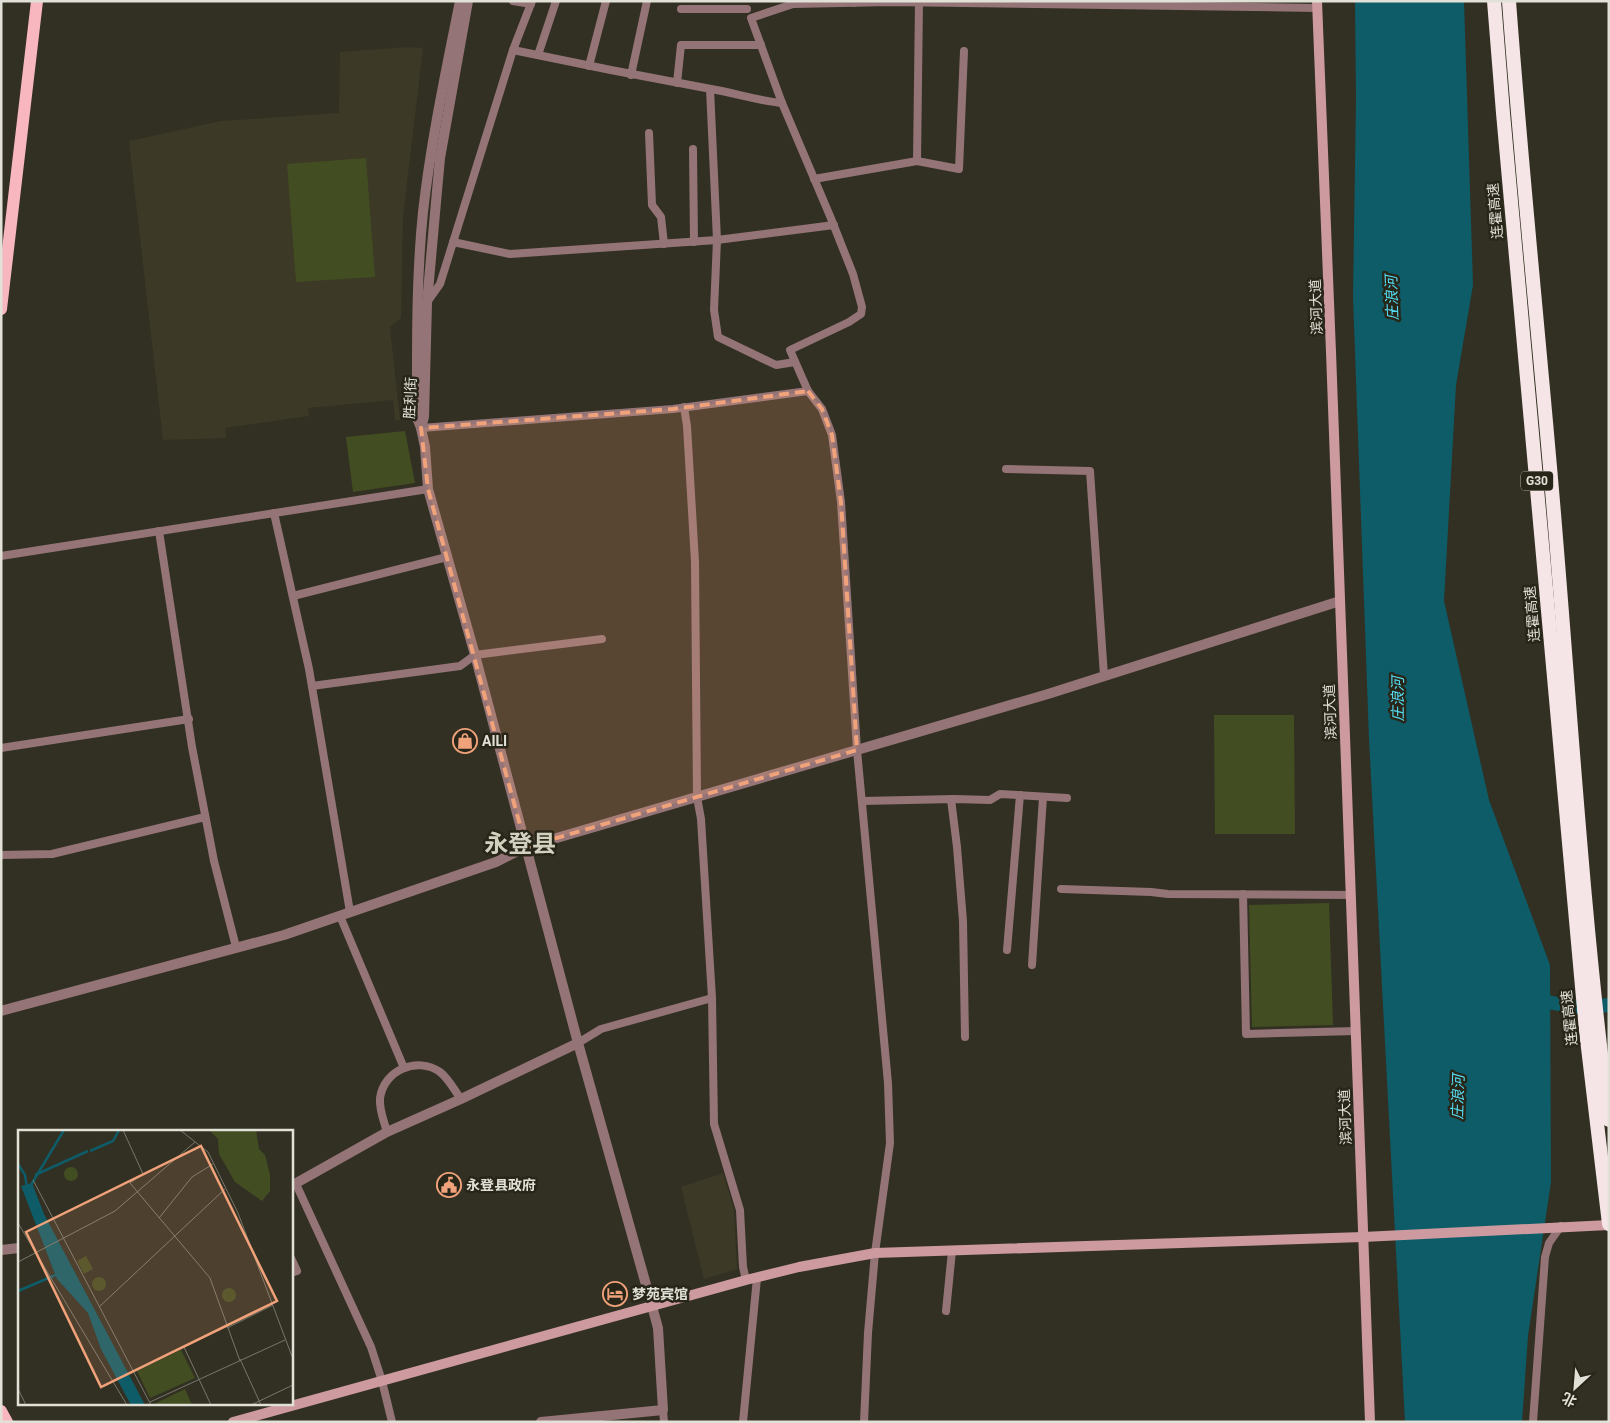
<svg xmlns="http://www.w3.org/2000/svg" width="1610" height="1423" font-family="Roboto,'Noto Sans SC',sans-serif">
	<style>
		.built { fill: #3c3926 }
		.green { fill: #434d22 }
		.water { fill: #0d5c68 }
		.lines { fill: none; stroke-linecap: round; stroke-linejoin: round }
		.river { stroke: #0d5c68; stroke-width: 14 }
		.minor { stroke: #947477; stroke-width: 8 }
		.tertiary { stroke: #947477; stroke-width: 10 }
		.secondary { stroke: #cc9a9f; stroke-width: 10 }
		.primary { stroke: #f8b7be; stroke-width: 12 }
		.motorway { stroke: #f5e5e6; stroke-width: 14 }
		.marked { fill: #f0a27a; fill-opacity: 0.2; stroke: #f0a27a; stroke-width: 4; stroke-dasharray: 10 6; stroke-linejoin: round }
		.labels { text-anchor: middle; stroke-width: 5; stroke-linejoin: round; paint-order: stroke }
		.shield { fill: #282619; stroke: #aaa99f; stroke-width: 1 }
		.shield-label { font-size: 12px; font-weight: bold; fill: #e2e1d8 }
		.street-label { font-size: 14px; fill: #e2e1d8; stroke: #282619 }
		.poi-label { font-size: 14px; font-weight: bold; fill: #e2e1d8; stroke: #282619; text-anchor: start }
		.water-label { font-size: 15px; font-style: italic; fill: #54ddf4; stroke: #282619 }
		.town-label { font-size: 24px; font-weight: bold; fill: #d2d0bf; stroke: #282619 }
		.inset-river { fill: none; stroke: #0d5c68; stroke-width: 2.5 }
		.inset-road { fill: none; stroke: #78776b; stroke-width: 1 }
		.view { fill: #f0a27a; fill-opacity: 0.15; stroke: #f0a27a; stroke-width: 2.5 }
		.inset-edge { fill: none; stroke: #e2e1d8; stroke-width: 2.5 }
	</style>
	<rect width="100%" height="100%" fill="#323022"/>
	<g class="built">
		<polygon points="409,47 423,48 403,217 401,318 390,327 400,420 395,420 393,400 308,408 309,416 225,428 226,438 163,440 129,141 221,121 339,113 340,52"/>
		<polygon points="723,1173 734,1209 737,1269 704,1279 681,1187"/>
	</g>
	<g class="green">
		<polygon points="366,158 375,277 296,282 287,164"/>
		<polygon points="405,431 415,483 353,492 346,437"/>
		<polygon points="1214,715 1294,715 1295,834 1215,834"/>
		<polygon points="1329,903 1333,1025 1252,1027 1249,905"/>
	</g>
	<polygon class="water" points="1355,1 1464,1 1473,285 1456,385 1444,601 1489,800 1550,965 1551,1182 1528,1336 1522,1422 1405,1422 1369,739 1353,297 1356,100"/>
	<g class="lines">
		<polyline class="river" points="1533,999 1578,1008 1609,1005"/>
		<g class="minor">
			<polyline points="513,1 531,4"/>
			<polyline points="681,9 747,9"/>
			<path d="M513,50c66,14 132,27 198,39 24,4 47,12 71,14"/>
			<polyline points="538,55 556,1"/>
			<polyline points="589,66 606,1"/>
			<polyline points="631,75 647,1"/>
			<polyline points="677,83 681,45 761,45"/>
			<polyline points="710,89 717,240 714,310 718,337 776,365 795,362"/>
			<polyline points="649,133 652,205 661,217 664,244"/>
			<polyline points="693,149 694,242"/>
			<polyline points="917,161 919,2"/>
			<polyline points="814,179 917,161 959,169 964,51"/>
			<polyline points="453,242 510,254 717,240 834,225"/>
			<polyline points="428,301 440,284 513,50 532,1"/>
			<polyline points="684,407 687,426 695,562 697,797 701,819 712,998 714,1124 740,1210 743,1267 746,1280"/>
			<polyline points="421,428 673,409 808,391"/>
			<polyline points="1006,469 1090,471 1104,676"/>
			<polyline points="274,513 309,669 350,912"/>
			<polyline points="159,531 192,747 214,861 236,947"/>
			<polyline points="1,556 428,489"/>
			<polyline points="293,596 447,557"/>
			<polyline points="312,686 460,666 475,655 602,639"/>
			<polyline points="1,748 189,719"/>
			<polyline points="951,799 957,847 963,921 965,1037"/>
			<polyline points="862,801 955,799 990,800 1000,794 1067,798"/>
			<polyline points="1,855 52,854 205,817"/>
			<polyline points="1061,889 1151,892 1168,894 1351,895"/>
			<polyline points="1243,894 1246,1034 1356,1031"/>
			<polyline points="340,916 404,1068"/>
			<polyline points="1007,950 1020,795"/>
			<polyline points="1032,965 1043,797"/>
			<polyline points="578,1043 601,1029 712,998"/>
			<path d="M387,1132c-3,-11 -8,-22 -7,-34 4,-28 37,-42 60,-26 9,7 14,18 21,27"/>
			<polyline points="296,1184 371,1347 382,1381 392,1422"/>
			<polyline points="291,1258 297,1271 291,1273"/>
			<polyline points="946,1311 952,1251"/>
			<polyline points="663,1410 664,1422"/>
			<polyline points="743,1422 757,1278"/>
			<polyline points="864,1422 868,1333 875,1253 890,1143 888,1083 857,750 841,502 832,435 822,409 808,391 790,350 849,322 861,314 862,307 853,274 830,216 782,103 751,18 793,4 890,2 1317,8"/>
			<polyline points="1533,1422 1545,1257 1549,1243 1561,1226"/>
		</g>
		<g class="tertiary">
			<path d="M460,1c-14,70 -29,140 -37,211 -7,68 -6,137 -6,206l4,10 4,19 3,42 47,166 103,388 74,263 6,22 5,82 -122,12"/>
			<polyline points="854,2 854,1"/>
			<polyline points="421,428 424,417 427,303 436,202 440,158 468,1"/>
			<polyline points="1,1011 284,935 496,862 526,847 1048,694 1340,601"/>
			<polyline points="291,1186 387,1132 461,1099 578,1043"/>
			<polyline points="1,1250 19,1248"/>
		</g>
		<g class="secondary">
			<polyline points="1317,1 1331,352 1370,1422"/>
			<polyline points="233,1422 746,1280 799,1267 875,1253 1363,1237 1609,1225"/>
		</g>
		<g class="primary">
			<polyline points="1,309 37,1"/>
			<polyline points="1,1411 7,1422"/>
		</g>
		<g class="motorway">
			<polyline points="1494,1 1503,113 1586,1031 1609,1224"/>
			<path d="M1509,1c12,163 29,326 43,489 18,210 30,421 57,630"/>
		</g>
	</g>
	<path class="marked" d="M808,391l14,18 10,26 9,67 16,248 -331,97 -98,-358 -7,-61 252,-19z"/>
	<defs>
		<symbol id="shop-ring" viewBox="-11 -11 22 22"><circle r="9.5" fill="#282619" stroke="#f0a27a" stroke-width="1.5"/><path d="M-5-2.5h2.3a2.7 3.5 0 0 1 5.4 0H5L5.5 6h-11ZM-1.5-2.5h3a1.5 2.3 0 0 0-3 0Z" fill="#f0a27a"/></symbol>
		<symbol id="civic-ring" viewBox="-11 -11 22 22"><circle r="9.5" fill="#282619" stroke="#f0a27a" stroke-width="1.5"/><path d="M-.6-6.5H3V-4.5H.6V-3L4-1V1h2V6H-6V1h2V-1L-.6-3ZM-1.2 2.5V6h2.4V2.5Z" fill="#f0a27a"/></symbol>
		<symbol id="hotel-ring" viewBox="-11 -11 22 22"><circle r="9.5" fill="#282619" stroke="#f0a27a" stroke-width="1.5"/><path d="M-6-4.5h1.5V1H6V5H4.5V3h-9V5H-6ZM-4 0a1.8 1.8 0 1 1 3.6 0ZM.5 0V-2.5h3Q6-2.5 6 0Z" fill="#f0a27a"/></symbol>
	</defs>
	<g fill-rule="evenodd">
		<use href="#shop-ring" x="451" y="727" width="28" height="28"/>
		<use href="#civic-ring" x="435" y="1171" width="28" height="28"/>
		<use href="#hotel-ring" x="601" y="1280" width="28" height="28"/>
	</g>
	<g class="labels">
		<rect class="shield" x="1521" y="471.5" width="32" height="19" rx="4"/>
		<g class="shield-label">
			<text x="1537" y="485">G30</text>
		</g>
		<g class="street-label">
			<text transform="translate(1495 211) rotate(-95)" y="5">连霍高速</text>
			<text transform="translate(1316 307) rotate(-92)" y="5">滨河大道</text>
			<text transform="translate(410 398) rotate(-87)" y="5">胜利街</text>
			<text transform="translate(1532 614) rotate(-95)" y="5">连霍高速</text>
			<text transform="translate(1330 712) rotate(-92)" y="5">滨河大道</text>
			<text transform="translate(1569 1018) rotate(-96)" y="5">连霍高速</text>
			<text transform="translate(1345 1117) rotate(-92)" y="5">滨河大道</text>
		</g>
		<g class="poi-label">
			<text x="482" y="746">AILI</text>
			<text x="466" y="1190">永登县政府</text>
			<text x="632" y="1299">梦苑宾馆</text>
		</g>
		<g class="water-label">
			<text transform="translate(1392 298) rotate(-92)" y="5">庄浪河</text>
			<text transform="translate(1398 699) rotate(-90)" y="5">庄浪河</text>
			<text transform="translate(1458 1097) rotate(-88)" y="5">庄浪河</text>
		</g>
		<g class="town-label">
			<text x="520" y="852">永登县</text>
		</g>
	</g>
	<g transform="translate(18 1130)">
		<rect width="275" height="275" fill="#323022"/>
		<path d="M191,0h47l3,19 6,6 5,20v16l-8,10 -27,-19 -16,-28 -1,-15zM46 44a7 7 0 1 1 14 0a7 7 0 1 1-14 0ZM68,126l7,13 -9,5 -7,-13zM74 154a7 7 0 1 1 14 0a7 7 0 1 1-14 0ZM204 165a7 7 0 1 1 14 0a7 7 0 1 1-14 0ZM163,220l14,28 -45,20 -13,-27zM167,259l7,16h-38l2,-2z" fill="#434d22"/>
		<path d="M14,53l12,31 101,191h-14l-30,-56 -13,-36 -31,-34 -36,-93z" fill="#0d5c68"/>
		<path class="inset-river" d="M72,21l23,-10 6,-11M0,34l7,11 2,13M17,45l53,-24M13,55l33,-55M0,161l40,-17"/>
		<path class="inset-road" d="M105,0l20,44 -13,9 80,95 30,83M162,0l28,22 30,61 55,146M15,50l118,225M141,88l33,-41 21,-13M0,93l109,182M0,132l97,-51 80,-69M81,177l126,-118M209,198l46,-23M166,217l27,58M222,229l21,46M0,259l8,16M132,272l135,-62M233,275l42,-20"/>
		<path class="view" d="M183,16l76,155 -176,86 -75,-155z"/>
		<rect width="275" height="275" class="inset-edge"/>
	</g>
	<rect width="1610" height="1423" fill="none" stroke="#e2e1d8" stroke-width="5"/>
	<g transform="translate(1575 1388) rotate(206)" stroke="#282619" stroke-width="4" paint-order="stroke">
	<path d="M0-4L9 19L0 12L-9 19Z" fill="#e2e1d8"/>
	<text y="-8" font-size="14" font-weight="bold" text-anchor="middle" fill="#e2e1d8">北</text>
	</g>
</svg>
